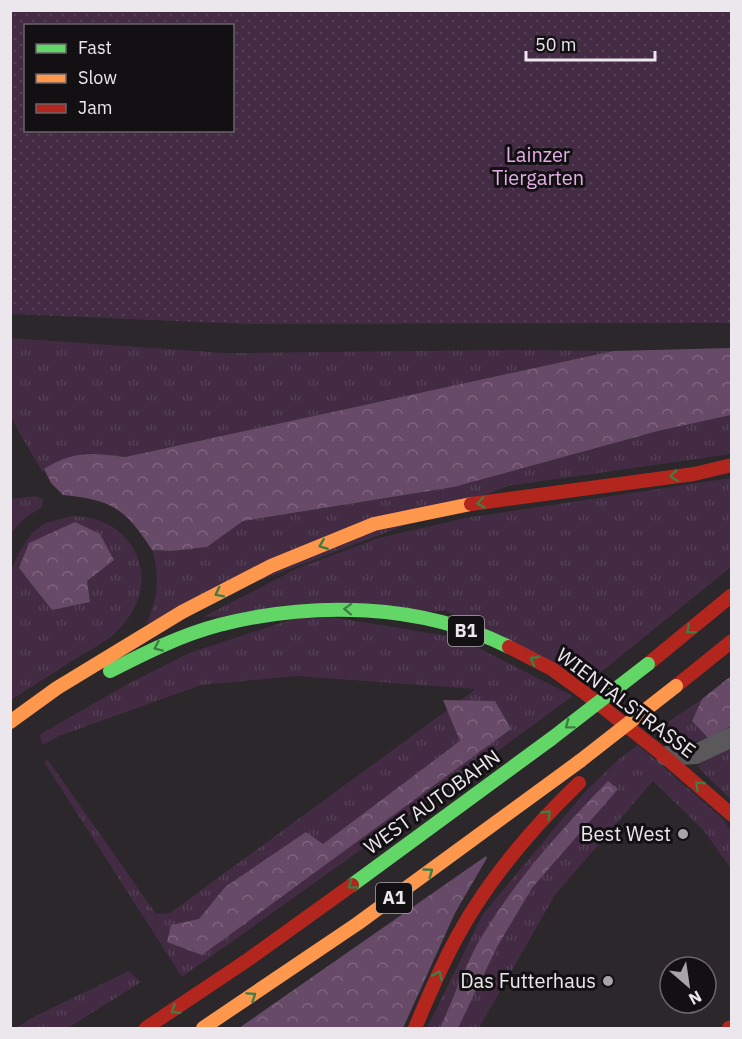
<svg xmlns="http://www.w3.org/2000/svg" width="742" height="1039" font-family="'IBM Plex Sans',sans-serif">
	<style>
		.grass { fill: url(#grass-tufts); fill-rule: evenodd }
		.forest { fill: url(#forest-crowns) }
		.park { fill: url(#park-dots); fill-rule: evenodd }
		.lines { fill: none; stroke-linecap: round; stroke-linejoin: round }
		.street { stroke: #5b585b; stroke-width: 20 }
		.fast { stroke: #63d668; stroke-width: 14 }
		.slow { stroke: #ff974d; stroke-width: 14 }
		.jam { stroke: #b3261e; stroke-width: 14 }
		.fast-bridge { stroke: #63d668; stroke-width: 14 }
		.slow-bridge { stroke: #ff974d; stroke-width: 14 }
		.oneway { stroke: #3f7d42 }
		.poi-dot { fill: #a8a4a8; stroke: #131013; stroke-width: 2 }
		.labels { text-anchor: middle; stroke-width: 6; stroke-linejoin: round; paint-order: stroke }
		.shield { fill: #131013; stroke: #aba6ab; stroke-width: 1.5 }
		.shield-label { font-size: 18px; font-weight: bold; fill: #ece7ec }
		.park-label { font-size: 20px; fill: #e3aee4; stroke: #131013 }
		.street-label { font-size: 20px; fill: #ece7ec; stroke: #131013 }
		.poi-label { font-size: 20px; fill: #ece7ec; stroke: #131013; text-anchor: end }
	</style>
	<defs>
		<pattern id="grass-tufts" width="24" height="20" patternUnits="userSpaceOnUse" patternTransform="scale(1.5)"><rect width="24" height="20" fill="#422b43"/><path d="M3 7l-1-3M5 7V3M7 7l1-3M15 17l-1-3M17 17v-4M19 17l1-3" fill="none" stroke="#544055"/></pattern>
		<pattern id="forest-crowns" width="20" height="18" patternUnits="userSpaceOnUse" patternTransform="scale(1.5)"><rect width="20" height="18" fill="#674a67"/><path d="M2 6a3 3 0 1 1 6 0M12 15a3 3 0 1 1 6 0" fill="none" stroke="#7d647d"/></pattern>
		<pattern id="park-dots" width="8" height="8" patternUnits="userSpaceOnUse" patternTransform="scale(1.5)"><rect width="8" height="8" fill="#422b43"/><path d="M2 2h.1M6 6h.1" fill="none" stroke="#544055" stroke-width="1.8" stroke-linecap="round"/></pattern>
	</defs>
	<rect width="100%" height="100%" fill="#2b272b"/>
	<g class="grass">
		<polygon points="10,338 224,353 517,350 613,351 125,457 84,453 44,469 43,473 11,418"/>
		<path d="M731,415v39l-223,32 -362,138c12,-25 14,-48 6,-74l19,1 36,-4 36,-26 211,-34 204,-56z"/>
		<polygon points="731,478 731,567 590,681 446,611 203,617 298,568 379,538 465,518"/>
		<polygon points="36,496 43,499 42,507 25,518 11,533 11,499"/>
		<path d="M72,516c25,1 47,9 61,32 18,30 6,64 -19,86 -12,11 -28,18 -42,27 -20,13 -41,26 -61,39l-1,-127 9,-21 14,-20 12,-9zM100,534l14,26 -27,21z"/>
		<polygon points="332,617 459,638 573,696 389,830 182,977 44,762 48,760 156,914 170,913 476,689 296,676 201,685 59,736 43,745 39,735 122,687 189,653 293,619"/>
		<path d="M702,699l-10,22 16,17c-20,7 -36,5 -55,-6z"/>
		<polygon points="638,745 722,818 731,831 731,869 704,831 653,781 555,895 479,1028 427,1028 483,914 584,793 619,759"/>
		<polygon points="731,746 731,800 697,766"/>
		<polygon points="129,971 141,982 68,1028 16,1028 37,1015"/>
	</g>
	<g class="forest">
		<path d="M731,348v67l-73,16 -204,56 -211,34 -36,26 -36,4 -19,-1c-27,-42 -40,-50 -89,-55l-12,-12 -7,-14c31,-19 46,-16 81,-12l488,-106z"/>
		<polygon points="75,522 100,534 114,560 87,581 90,602 52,610 19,568 29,543"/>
		<polygon points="731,676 731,726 708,738 692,721 702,699"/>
		<polygon points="443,700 495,701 511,729 202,955 167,942 171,925 199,919 225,887 306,832 323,844 460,741"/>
		<path d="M608,781l10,8 -86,99 -35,59 -39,81h-18c14,-30 25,-64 42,-92 35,-58 79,-106 126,-155z"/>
		<polygon points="486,856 487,858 455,913 403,1028 239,1028"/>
	</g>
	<path class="park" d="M11,10l720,1v312l-485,1 -235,-10zM26,26h206v104h-206z"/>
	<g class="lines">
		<polyline class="street" points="666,756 696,754 732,737"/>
		<g class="fast">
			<path d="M110,671c35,-18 71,-36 109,-46 94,-24 202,-22 290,22"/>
			<polyline points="352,885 551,739"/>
		</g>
		<g class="slow">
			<polyline points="10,722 57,688 182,612 271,566 374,524 471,504"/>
			<polyline points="203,1028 357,924 580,761"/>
		</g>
		<g class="jam">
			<polyline points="471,504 694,474 732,465"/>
			<polyline points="509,647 552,669 581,690 657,750 732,815"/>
			<polyline points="648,664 732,595"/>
			<polyline points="676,686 732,641"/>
			<polyline points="146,1028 249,959 352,885"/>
			<path d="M415,1028c13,-31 26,-62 42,-91 32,-59 74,-108 122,-154"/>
			<polyline points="729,1028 732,1027"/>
		</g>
		<polyline class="fast-bridge" points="551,739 648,664"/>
		<polyline class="slow-bridge" points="580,761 676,686"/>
	</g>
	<defs><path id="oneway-chevron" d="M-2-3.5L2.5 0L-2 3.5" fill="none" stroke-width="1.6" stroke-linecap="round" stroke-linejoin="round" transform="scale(1.5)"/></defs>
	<g class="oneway">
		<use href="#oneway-chevron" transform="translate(674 476) rotate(172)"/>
		<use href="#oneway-chevron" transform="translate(481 503) rotate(172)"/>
		<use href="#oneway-chevron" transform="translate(323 545) rotate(158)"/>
		<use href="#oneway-chevron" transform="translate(219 593) rotate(153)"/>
		<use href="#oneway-chevron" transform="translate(348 609) rotate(-178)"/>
		<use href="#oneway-chevron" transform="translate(690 630) rotate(140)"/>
		<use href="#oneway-chevron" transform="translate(158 647) rotate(156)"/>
		<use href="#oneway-chevron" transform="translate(534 660) rotate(-152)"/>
		<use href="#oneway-chevron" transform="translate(569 725) rotate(143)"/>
		<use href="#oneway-chevron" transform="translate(699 785) rotate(-137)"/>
		<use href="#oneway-chevron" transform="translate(547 814) rotate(-47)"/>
		<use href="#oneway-chevron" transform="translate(429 872) rotate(-36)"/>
		<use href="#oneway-chevron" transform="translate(352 885) rotate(144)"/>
		<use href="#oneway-chevron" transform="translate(438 975) rotate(-66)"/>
		<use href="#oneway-chevron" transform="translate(252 996) rotate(-34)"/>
		<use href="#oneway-chevron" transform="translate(175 1010) rotate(147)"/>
	</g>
	<g class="poi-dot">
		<circle cx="683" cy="834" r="6"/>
		<circle cx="608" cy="981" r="6"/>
	</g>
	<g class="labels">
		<g class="shield">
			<rect x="448" y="616" width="36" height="30" rx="4.5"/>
			<rect x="376" y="883" width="36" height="30" rx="4.5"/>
		</g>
		<g class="shield-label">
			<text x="466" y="637">B1</text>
			<text x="394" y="904">A1</text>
		</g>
		<g class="park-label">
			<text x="538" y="162">Lainzer<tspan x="538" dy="23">Tiergarten</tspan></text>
		</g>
		<g class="street-label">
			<text transform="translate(626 703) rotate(37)" y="7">WIENTALSTRASSE</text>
			<text transform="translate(432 802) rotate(-36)" y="7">WEST AUTOBAHN</text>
		</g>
		<g class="poi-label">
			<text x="671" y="841">Best West</text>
			<text x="596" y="988">Das Futterhaus</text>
		</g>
	</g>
	<rect width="742" height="1039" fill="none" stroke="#ece7ec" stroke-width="24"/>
	<rect x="24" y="24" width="210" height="108" fill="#131013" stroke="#6a666a" stroke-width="1.5"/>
	<rect x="36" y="44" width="30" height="9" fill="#63d668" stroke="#6a666a" stroke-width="1.5"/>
	<text x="78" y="54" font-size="18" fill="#ece7ec">Fast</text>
	<rect x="36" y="74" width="30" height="9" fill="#ff974d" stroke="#6a666a" stroke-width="1.5"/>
	<text x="78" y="84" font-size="18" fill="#ece7ec">Slow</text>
	<rect x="36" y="104" width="30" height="9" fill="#b3261e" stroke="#6a666a" stroke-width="1.5"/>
	<text x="78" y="114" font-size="18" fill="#ece7ec">Jam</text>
	<g transform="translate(688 985) rotate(151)"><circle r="28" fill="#131013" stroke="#6a666a" stroke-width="1.5"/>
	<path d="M0-4.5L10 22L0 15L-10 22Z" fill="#a8a4a8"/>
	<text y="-9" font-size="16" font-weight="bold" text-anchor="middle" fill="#ece7ec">N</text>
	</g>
	<path d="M526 51v9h129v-9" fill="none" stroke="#ece7ec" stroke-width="3"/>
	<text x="535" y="51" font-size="18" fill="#ece7ec" stroke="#131013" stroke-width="4.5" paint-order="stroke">50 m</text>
</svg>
